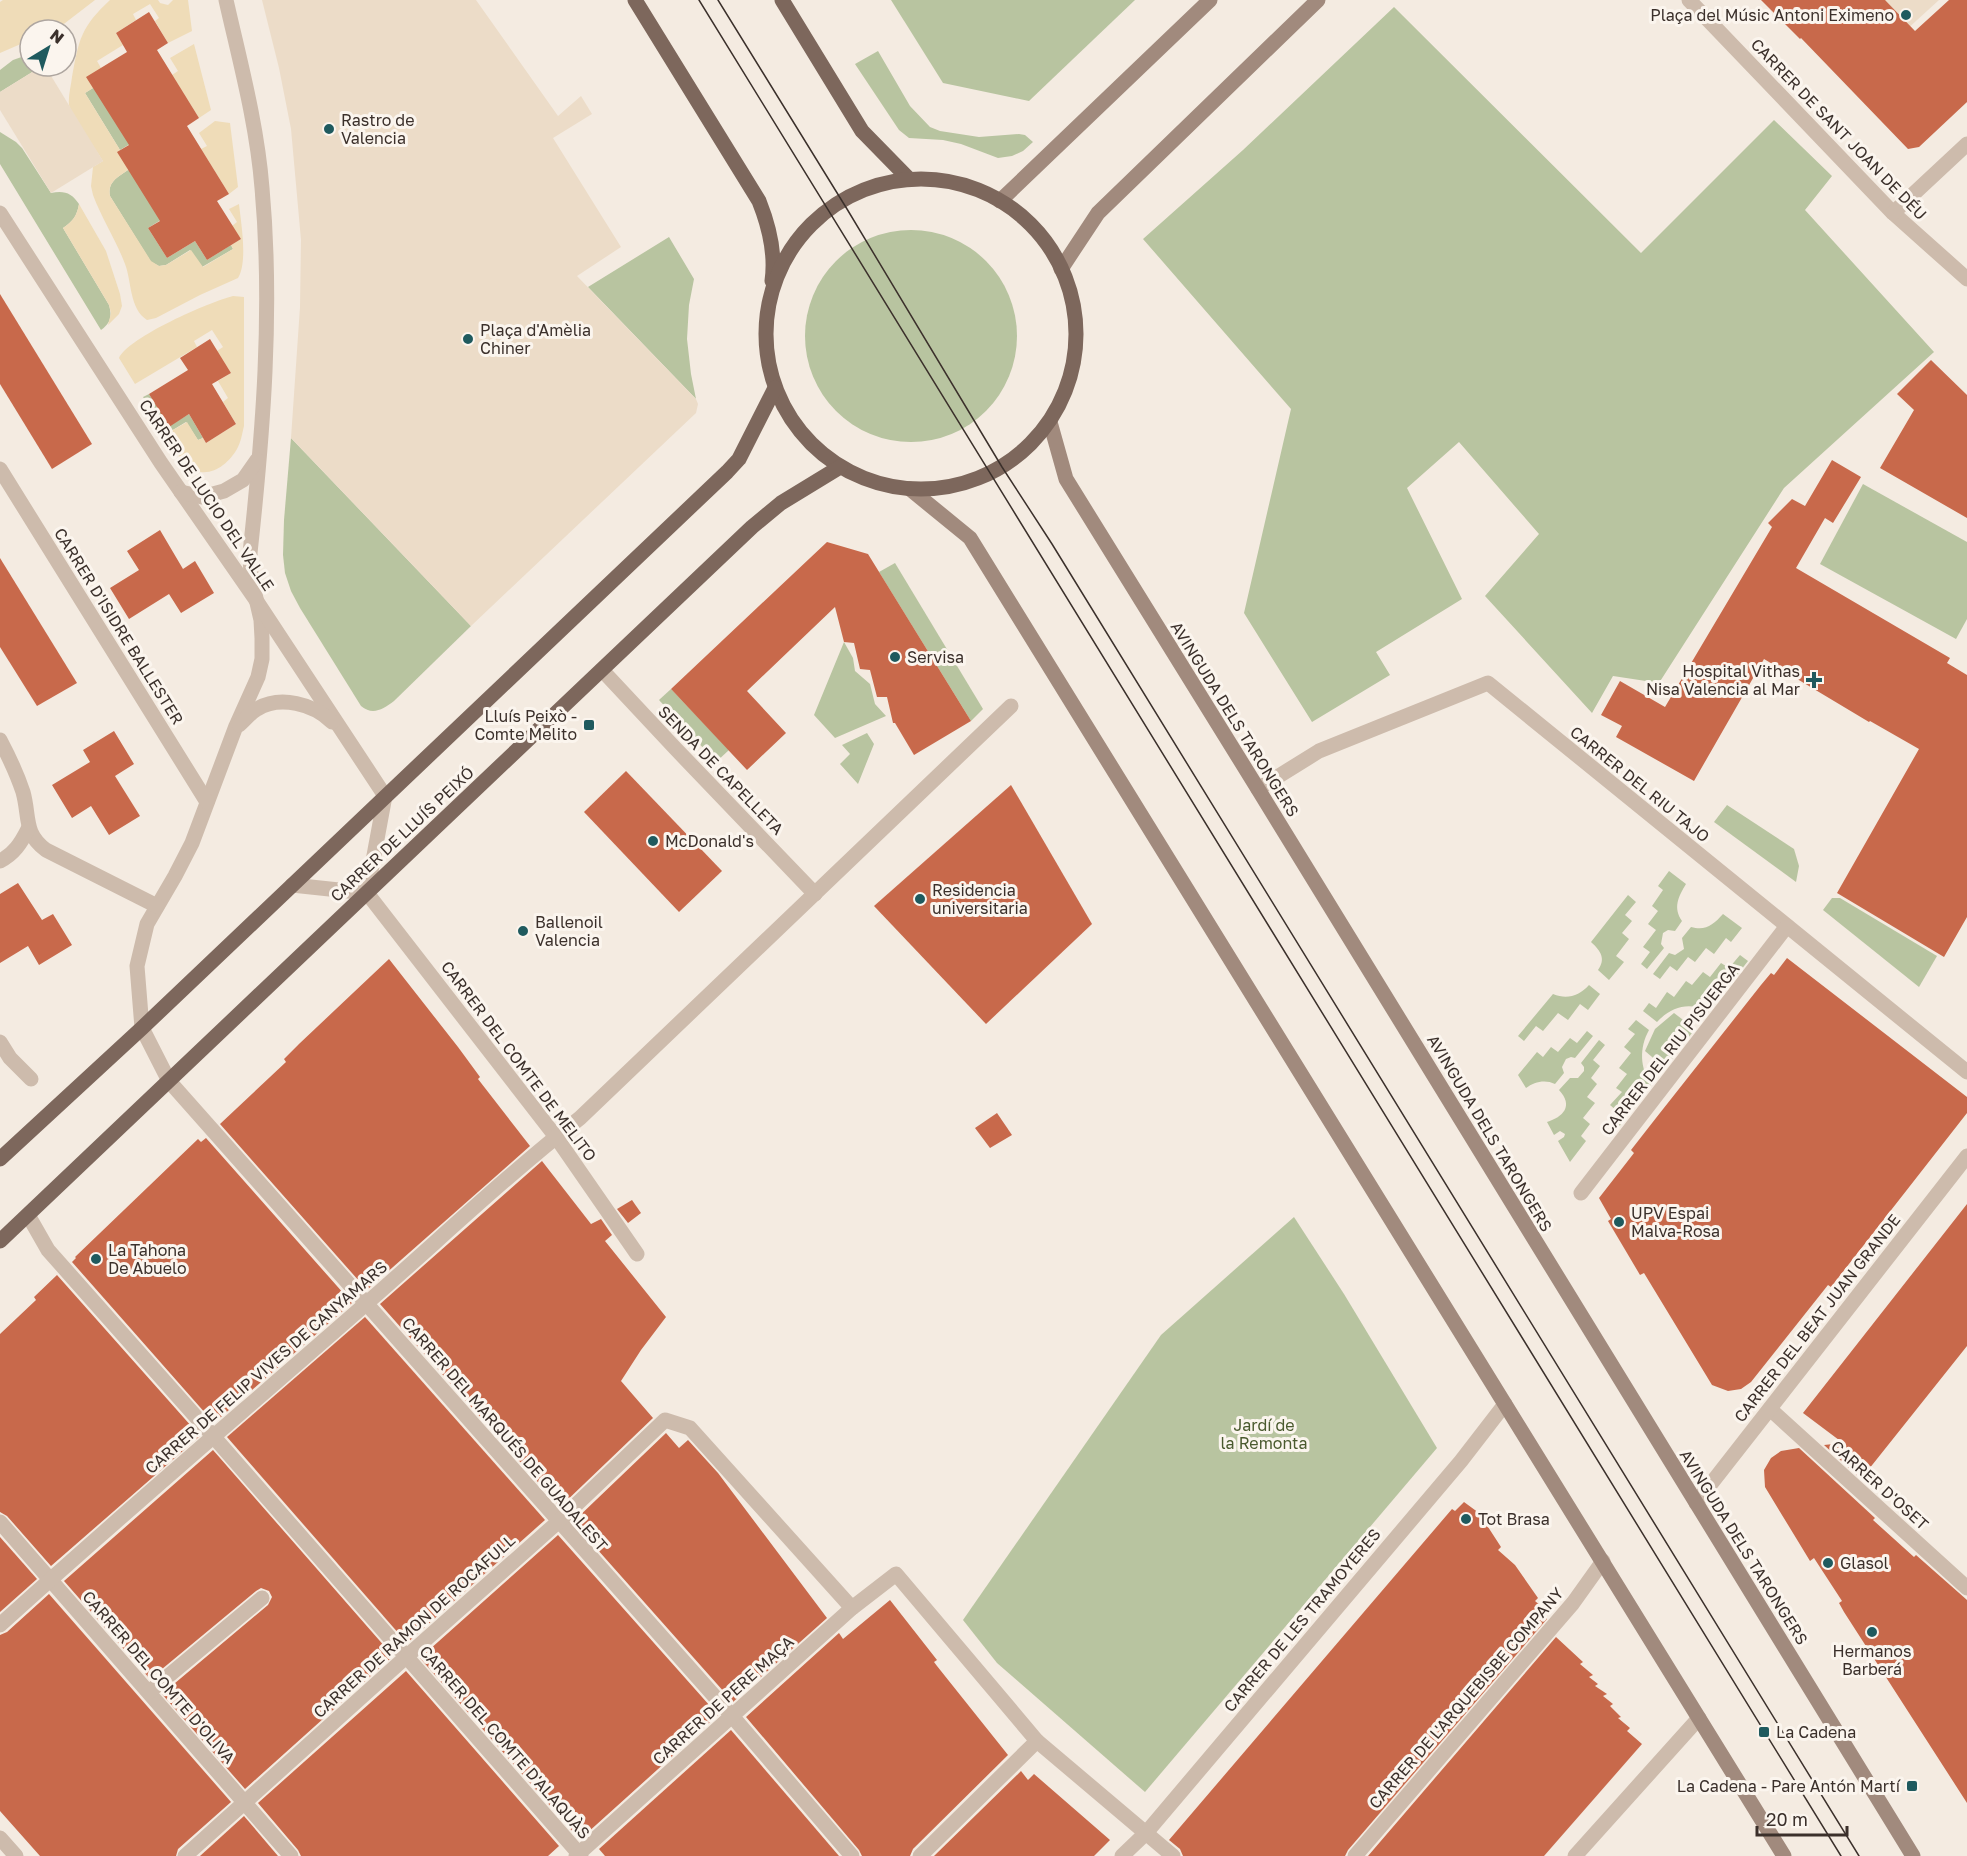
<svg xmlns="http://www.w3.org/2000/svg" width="1967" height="1856" font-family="'Golos Text',sans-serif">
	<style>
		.green { fill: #b8c4a0 }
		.sand { fill: #efdcb8 }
		.plaza { fill: #ecdcc8 }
		.building { fill: #c8694b }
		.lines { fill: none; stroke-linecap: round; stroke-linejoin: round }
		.street { stroke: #cdbbac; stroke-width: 15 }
		.secondary { stroke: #a18a7d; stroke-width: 15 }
		.primary { stroke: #7d675c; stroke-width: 15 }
		.tram { stroke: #3b302b; stroke-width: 1.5 }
		.poi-dot { fill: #1f5a5e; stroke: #fbf5ee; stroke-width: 2 }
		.labels { text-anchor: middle; stroke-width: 6; stroke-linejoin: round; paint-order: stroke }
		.poi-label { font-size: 16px; fill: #3b302b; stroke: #fbf5ee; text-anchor: start }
		.street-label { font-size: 16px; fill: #3b302b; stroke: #fbf5ee }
		.park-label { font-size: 16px; fill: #4a5a2e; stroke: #fbf5ee }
	</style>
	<rect width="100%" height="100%" fill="#f4ebe1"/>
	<g class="green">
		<polygon points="891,0 1135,0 1029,101 943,83"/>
		<polygon points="1394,7 1641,253 1774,120 1832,176 1805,210 1934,352 1784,488 1659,683 1613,676 1592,713 1485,596 1539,534 1459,442 1407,488 1462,599 1376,652 1390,675 1312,722 1244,613 1291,409 1143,239 1243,150"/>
		<polygon points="878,51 910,106 930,127 940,131 979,137 1019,134 1025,135 1033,142 1023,151 1012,156 998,158 961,144 943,140 909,138 899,130 855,64"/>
		<polygon points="30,54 30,66 42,66 0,92 0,70 13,60"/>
		<polygon points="93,88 158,127 120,150 85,93"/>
		<path d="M0,132l16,10 6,6 29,45c13,-3 21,0 28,11 -2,12 -6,17 -16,24l46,77c3,11 2,18 -8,25l-101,-166z"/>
		<path d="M128,170l60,33 -40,25 19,30 28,-17 12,19 24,-15 2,4 -31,18 -12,-17 -24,15 -7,1 -8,-4 -41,-66c-3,-14 8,-19 18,-26z"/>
		<circle cx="911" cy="336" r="106"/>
		<polygon points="669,237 694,279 689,305 687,339 691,374 696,399 588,287"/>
		<polygon points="149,394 169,426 189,414 203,438 198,440 186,422 166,434 143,397"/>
		<path d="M291,438l180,188 -77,75c-11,8 -21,15 -33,5l-61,-98 -9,-17 -6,-18 -2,-18 1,-35z"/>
		<polygon points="1863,484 1967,542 1967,619 1956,639 1820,564"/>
		<polygon points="895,563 983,709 971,721 879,572"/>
		<polygon points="844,642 853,658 855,671 870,684 875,704 886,716 835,738 814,715"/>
		<polygon points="671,689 729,750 716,762 659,700"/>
		<polygon points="867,733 874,744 858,784 840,764 850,754 842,745"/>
		<polygon points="1727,805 1794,849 1799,866 1796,882 1714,822"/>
		<path d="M1669,871l17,13c-8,13 -13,24 -4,37l-7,10 -7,-1 -5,3 -2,11 3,4 -17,21 -6,-5 9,-12 -7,-5 13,-17 -8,-6 10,-13 -6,-5 11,-16 -5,-4z"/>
		<path d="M1628,895l8,7 -11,13 7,6 -10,12 7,6 -13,17 8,6 -15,18 -11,-10c8,-11 3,-19 -7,-28z"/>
		<polygon points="1832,898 1840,898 1937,956 1919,987 1823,910"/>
		<path d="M1723,914l19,14 -11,14 -5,-4 -12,16 -8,-6 -11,14 -7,-5 -11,14 -7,-5 -10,13 -7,-5 16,-21 6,2 9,-6 -2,-11 9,-11c15,4 22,-2 32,-13z"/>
		<path d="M1740,955l8,6 -40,51c-18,-11 -37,-5 -51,10l-14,-11 6,-8 7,5 11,-16 7,5 12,-16 6,4 11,-13 7,5 11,-14 8,5z"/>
		<path d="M1589,985l11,9 -12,16 -8,-6 -12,16 -10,-7 -15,18 -7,-5 -12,15 -6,-5 35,-42c14,6 26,2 36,-9z"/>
		<polygon points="1674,1013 1695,1029 1665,1068 1645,1051 1655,1029"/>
		<path d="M1636,1020l13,10c-10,18 -9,38 2,55l-36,47 -9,-8 11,-13 -7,-6 12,-13 -6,-4 11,-14 -8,-6 12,-15 -7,-6 11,-13 -7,-5z"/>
		<path d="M1587,1031l6,5 -18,22 -4,-1 -5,2 -4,8 2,6 -9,11c-10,-5 -21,-2 -29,4l-8,-13 19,-23 6,5 8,-10 7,5 12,-14 7,5z"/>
		<path d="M1599,1040l6,5 -12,15 7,6 -9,12 6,6 -10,13 8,6 -12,15 7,6 -9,12 5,5 -16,21 -12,-21 6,-4 1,-3 -5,-3 -6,4 -7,-13c16,-5 27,-16 12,-32l11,-12h8l6,-7v-4l-3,-4z"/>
		<polygon points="1294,1217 1344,1294 1437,1448 1145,1792 997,1663 963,1620 1161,1335"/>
	</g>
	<g class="sand">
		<polygon points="3,0 95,0 56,30 30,30 30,40 0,53 0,2"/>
		<path d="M110,0h48l2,3 8,2 5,-5h15l4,31 -24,12 -13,-22 4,-3 -9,-14 -17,10 3,6 -20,13 7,12 -26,16 4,7 -8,20 -8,5 35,57 8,20c-10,7 -21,12 -18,26l41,65 8,5 7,-1 25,-15 12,17 30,-18 -2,-4 10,-6 -9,-13 5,-4 -8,-13 10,-5c2,19 9,58 -1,74l-38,17 -44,23 -9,2c-18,-12 -15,-38 -22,-56 -9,-24 -23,-45 -32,-69l-2,-9 2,-19 10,-6c-7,-11 -31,-46 -34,-56 -1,-9 2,-19 3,-28 7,-38 9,-50 38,-77z"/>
		<polygon points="194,44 211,110 199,118 172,75 178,71 170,58"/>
		<polygon points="215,121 230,123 238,187 229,194 201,149 207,146 199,133"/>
		<path d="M79,204l27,47 14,43 2,12 -3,8 -11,11 3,-12 -2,-8 -46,-77c10,-7 14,-12 16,-24z"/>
		<path d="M233,296l11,1v129c-2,8 -3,16 -7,23 -10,17 -31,33 -50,16 -9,-8 -15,-21 -21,-31l21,-12 11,18 5,-2 3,5 30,-19 -13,-22 5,-4 -10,-17 13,-8 -14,-22 6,-4 -11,-17 -18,11 3,6 -62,37 -16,-26c10,-21 90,-56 114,-62z"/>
	</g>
	<g class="plaza">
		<polygon points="262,0 476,0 558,116 581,96 592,114 553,138 621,247 577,276 696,399 698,404 696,413 471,626 291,438 300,307 301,240 291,129 279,68"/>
		<polygon points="1876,0 1939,0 1905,31"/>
		<polygon points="42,66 45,66 103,161 51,193 0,110 0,92"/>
	</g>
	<g class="building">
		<polygon points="1761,0 1885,0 1915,31 1949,0 1967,0 1967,102 1919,147 1908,149 1801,38 1800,39"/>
		<polygon points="149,12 168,43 157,50 199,118 187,126 229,194 217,201 241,239 207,260 195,241 167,258 148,228 160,221 117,152 129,145 86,77 127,52 116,33"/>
		<polygon points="0,294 92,444 52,469 0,384"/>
		<polygon points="210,339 231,373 212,384 236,424 206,443 189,414 169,427 149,394 188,370 180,358"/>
		<polygon points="1931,360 1967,395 1967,518 1880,468 1914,410 1897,394"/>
		<polygon points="1832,460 1861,477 1833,523 1825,518 1796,568 1950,658 1947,663 1967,675 1967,917 1944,957 1837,893 1919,749 1870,721 1869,722 1764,659 1694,781 1616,737 1622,726 1601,715 1620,681 1665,707 1772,527 1768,523 1792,499 1805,506"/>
		<polygon points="160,530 183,569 195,561 214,593 181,613 169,594 129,619 110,588 139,570 127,551"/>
		<polygon points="827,542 868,554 971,721 914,755 895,723 893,723 887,697 877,697 870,670 860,669 854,643 844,642 835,607 747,691 786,733 747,770 671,689"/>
		<polygon points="0,558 77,683 37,706 0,647"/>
		<polygon points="114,731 134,764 115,776 140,816 109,835 91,806 72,818 52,785 90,762 83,750"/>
		<polygon points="626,771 722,871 679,912 584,812"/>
		<polygon points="1011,785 1092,924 986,1024 874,906"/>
		<polygon points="18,883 42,920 53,914 72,945 39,965 28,946 0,963 0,894"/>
		<polygon points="1787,958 1967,1097 1967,1113 1831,1287 1828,1285 1751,1382 1741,1389 1728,1391 1712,1385 1644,1273 1640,1275 1627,1253 1608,1221 1611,1219 1599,1198 1634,1153 1631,1150 1656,1118 1761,985 1771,973 1774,975"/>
		<polygon points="389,959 458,1047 480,1077 478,1079 530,1146 367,1290 220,1124 286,1062 284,1059 299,1044"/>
		<polygon points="997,1113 1012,1135 990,1148 975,1128"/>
		<polygon points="206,1138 352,1303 214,1423 72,1262 76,1258 75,1257 198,1139 201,1142"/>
		<polygon points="542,1161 591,1224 601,1219 612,1235 605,1241 666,1317 641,1350 621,1381 653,1418 560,1507 380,1304"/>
		<polygon points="632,1200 641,1213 628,1223 617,1209"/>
		<polygon points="1967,1204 1967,1346 1861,1479 1824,1445 1843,1443 1803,1413"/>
		<polygon points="57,1275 200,1436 51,1566 7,1516 0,1512 0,1334 36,1300 34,1297"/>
		<polygon points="365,1317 545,1520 407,1643 227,1437"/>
		<polygon points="666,1433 679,1448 688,1440 718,1473 827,1618 733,1702 573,1522"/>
		<polygon points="1799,1448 1875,1518 1873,1520 1914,1557 1916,1555 1967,1600 1967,1803 1844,1612 1839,1603 1842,1601 1814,1558 1810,1561 1765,1487 1764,1470 1771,1458 1781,1451"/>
		<polygon points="213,1450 393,1656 245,1789 162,1694 268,1605 272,1597 269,1591 261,1588 256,1591 150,1679 64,1581"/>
		<polygon points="1464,1502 1479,1513 1501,1547 1498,1550 1515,1565 1538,1598 1535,1601 1548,1612 1545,1616 1547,1619 1348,1850 1345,1856 1183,1856 1180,1849 1169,1840 1452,1509 1455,1511"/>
		<polygon points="558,1535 718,1715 586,1834 583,1830 580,1832 578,1829 574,1833 420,1658"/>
		<polygon points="0,1537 37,1579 0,1612"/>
		<polygon points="49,1594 231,1802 178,1849 176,1856 40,1856 0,1811 0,1635 7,1632"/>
		<polygon points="890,1600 937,1660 934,1662 937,1666 1008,1755 913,1849 910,1856 862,1856 859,1850 746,1717 839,1633 843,1639"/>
		<polygon points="1556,1637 1583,1662 1580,1664 1593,1675 1589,1677 1598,1684 1595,1686 1607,1694 1603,1696 1613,1704 1610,1706 1621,1717 1618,1718 1630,1728 1627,1731 1642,1744 1544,1856 1368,1856"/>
		<polygon points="406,1671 559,1846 548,1856 301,1856 298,1850 258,1803"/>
		<polygon points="731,1730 839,1856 605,1856 599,1849"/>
		<polygon points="1021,1771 1028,1780 1034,1774 1110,1840 1094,1856 934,1856"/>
		<polygon points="244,1816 278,1856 200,1856"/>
	</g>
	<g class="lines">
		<g class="street">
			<path d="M226,0c14,62 31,124 36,188 11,122 1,245 -12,365l1,24 10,43 1,18v21l-4,18 -22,49 -44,117 -17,33 -28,48 -10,42 5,62 27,53 563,635 120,140"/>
			<polyline points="1689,0 1893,213 1967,279"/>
			<polyline points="0,213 161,463 256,600 385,796 367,893"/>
			<polyline points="1893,213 1967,144"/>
			<polyline points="0,469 207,802"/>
			<polyline points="181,492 202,497 224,491 243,480 257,460"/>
			<polyline points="602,670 674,747 815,894"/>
			<path d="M239,725c6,-5 11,-12 18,-16 23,-14 57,-5 75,13"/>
			<path d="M0,740c9,17 17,34 23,52 7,25 0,41 23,58l111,56"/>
			<polyline points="1258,789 1319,751 1488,683 1967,1072"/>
			<path d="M0,861c14,-7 21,-18 28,-32"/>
			<polyline points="292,885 367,893"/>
			<polyline points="367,893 556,1137 637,1254"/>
			<polyline points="0,1042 10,1058 31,1079"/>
			<polyline points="1581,1193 1787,926"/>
			<polyline points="28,1215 48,1250 213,1436 581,1856"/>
			<polyline points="1770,1409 1967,1588"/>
			<polyline points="1696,1503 1967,1156"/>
			<polyline points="0,1522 291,1856"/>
			<path d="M0,1625c121,-110 245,-215 368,-323 70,-61 138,-126 212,-184l431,-412"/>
			<polyline points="149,1692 262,1598"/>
			<polyline points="0,1838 16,1856"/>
			<polyline points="185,1856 406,1657 558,1522 665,1420 690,1428 852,1608"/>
			<polyline points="576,1856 852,1608 896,1574 1037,1741 1173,1856"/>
			<polyline points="920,1856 1037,1741"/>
			<polyline points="1122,1856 1146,1833 1461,1461 1505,1404"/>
			<polyline points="1355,1856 1573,1603 1603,1561"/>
			<polyline points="1575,1856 1699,1718"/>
		</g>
		<g class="secondary">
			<polyline points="1000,201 1210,0"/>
			<polyline points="1061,269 1098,213 1318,0"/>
			<polyline points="1050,422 1066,479 1258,789 1913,1856"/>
			<polyline points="910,489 970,538 1784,1856"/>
		</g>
		<g class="primary">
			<path d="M635,0l124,201c10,25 17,52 13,80"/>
			<polyline points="782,0 862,131 909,179"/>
			<circle cx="921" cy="334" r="155"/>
			<polyline points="0,1159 142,1028 727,472 739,459 775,388"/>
			<polyline points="0,1241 752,527 781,503 840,467"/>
		</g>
		<g class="tram">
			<polyline points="699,0 1841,1856"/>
			<polyline points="718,0 847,209 1002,467 1052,544 1859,1856"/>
		</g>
	</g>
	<g class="poi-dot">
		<circle cx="1906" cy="15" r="6"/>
		<circle cx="329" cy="129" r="6"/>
		<circle cx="468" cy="339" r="6"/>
		<circle cx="895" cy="657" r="6"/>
		<path d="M1811 671h6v6h6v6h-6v6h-6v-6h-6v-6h6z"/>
		<rect x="583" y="719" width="12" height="12" rx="3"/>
		<circle cx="653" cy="841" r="6"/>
		<circle cx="920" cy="899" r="6"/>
		<circle cx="523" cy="931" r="6"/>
		<circle cx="1619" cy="1222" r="6"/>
		<circle cx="96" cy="1259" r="6"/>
		<circle cx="1466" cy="1519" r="6"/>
		<circle cx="1828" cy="1563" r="6"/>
		<circle cx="1872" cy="1632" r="6"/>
		<rect x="1758" y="1726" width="12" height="12" rx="3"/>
		<rect x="1906" y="1780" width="12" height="12" rx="3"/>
	</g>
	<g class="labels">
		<g class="poi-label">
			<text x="1894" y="21" text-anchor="end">Plaça del Músic Antoni Eximeno</text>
			<text x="341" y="126">Rastro de<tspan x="341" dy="18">Valencia</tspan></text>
			<text x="480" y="336">Plaça d'Amèlia<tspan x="480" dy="18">Chiner</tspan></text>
			<text x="907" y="663">Servisa</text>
			<text x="1800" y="677" text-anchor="end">Hospital Vithas<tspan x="1800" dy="18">Nisa Valencia al Mar</tspan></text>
			<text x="577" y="722" text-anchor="end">Lluís Peixò -<tspan x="577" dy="18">Comte Melito</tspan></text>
			<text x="665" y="847">McDonald's</text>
			<text x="932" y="896">Residencia<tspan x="932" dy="18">universitaria</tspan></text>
			<text x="535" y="928">Ballenoil<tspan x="535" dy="18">Valencia</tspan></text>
			<text x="1631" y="1219">UPV Espai<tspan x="1631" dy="18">Malva-Rosa</tspan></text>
			<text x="108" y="1256">La Tahona<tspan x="108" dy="18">De Abuelo</tspan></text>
			<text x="1478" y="1525">Tot Brasa</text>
			<text x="1840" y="1569">Glasol</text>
			<text x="1872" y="1657" text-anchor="middle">Hermanos<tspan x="1872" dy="18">Barberá</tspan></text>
			<text x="1776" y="1738">La Cadena</text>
			<text x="1900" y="1792" text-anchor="end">La Cadena - Pare Antón Martí</text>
		</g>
		<g class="street-label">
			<text transform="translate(1839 129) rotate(46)" y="6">CARRER DE SANT JOAN DE DÉU</text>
			<text transform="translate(207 495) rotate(56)" y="6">CARRER DE LUCIO DEL VALLE</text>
			<text transform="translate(119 626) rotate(58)" y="6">CARRER D'ISIDRE BALLESTER</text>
			<text transform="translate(1235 719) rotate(58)" y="6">AVINGUDA DELS TARONGERS</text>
			<text transform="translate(721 770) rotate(46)" y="6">SENDA DE CAPELLETA</text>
			<text transform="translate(1640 784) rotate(39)" y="6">CARRER DEL RIU TAJO</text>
			<text transform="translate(402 834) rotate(-43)" y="6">CARRER DE LLUÍS PEIXÓ</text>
			<text transform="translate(1670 1049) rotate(-52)" y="6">CARRER DEL RIU PISUERGA</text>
			<text transform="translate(519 1061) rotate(53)" y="6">CARRER DEL COMTE DE MELITO</text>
			<text transform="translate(1490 1133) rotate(59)" y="6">AVINGUDA DELS TARONGERS</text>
			<text transform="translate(1817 1318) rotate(-52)" y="6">CARRER DEL BEAT JUAN GRANDE</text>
			<text transform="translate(266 1367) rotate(-41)" y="6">CARRER DE FELIP VIVES DE CANYAMARS</text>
			<text transform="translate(505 1434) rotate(49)" y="6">CARRER DEL MARQUÉS DE GUADALEST</text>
			<text transform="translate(1880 1485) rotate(42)" y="6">CARRER D'OSET</text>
			<text transform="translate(1744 1547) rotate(58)" y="6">AVINGUDA DELS TARONGERS</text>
			<text transform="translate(1302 1620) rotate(-50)" y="6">CARRER DE LES TRAMOYERES</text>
			<text transform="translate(414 1626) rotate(-42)" y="6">CARRER DE RAMON DE ROCAFULL</text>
			<text transform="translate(159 1677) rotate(49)" y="6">CARRER DEL COMTE D'OLIVA</text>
			<text transform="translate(1466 1698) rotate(-49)" y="6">CARRER DE L'ARQUEBISBE COMPANY</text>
			<text transform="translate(723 1700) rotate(-42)" y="6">CARRER DE PERE MAÇA</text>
			<text transform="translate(505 1742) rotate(49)" y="6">CARRER DEL COMTE D'ALAQUÀS</text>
		</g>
		<g class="park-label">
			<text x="1264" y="1431">Jardí de<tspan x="1264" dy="18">la Remonta</tspan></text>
		</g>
	</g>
	<g transform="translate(48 48) rotate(38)"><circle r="28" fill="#fbf5ee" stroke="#aea6a0" stroke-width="1.5"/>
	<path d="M0-4.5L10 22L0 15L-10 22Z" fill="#1f5a5e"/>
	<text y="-9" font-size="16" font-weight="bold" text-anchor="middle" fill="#3b302b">N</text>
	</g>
	<path d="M1757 1826v9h90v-9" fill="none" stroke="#3b302b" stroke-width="3"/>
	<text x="1766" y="1826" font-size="18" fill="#3b302b" stroke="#fbf5ee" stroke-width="4.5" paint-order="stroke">20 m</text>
</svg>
